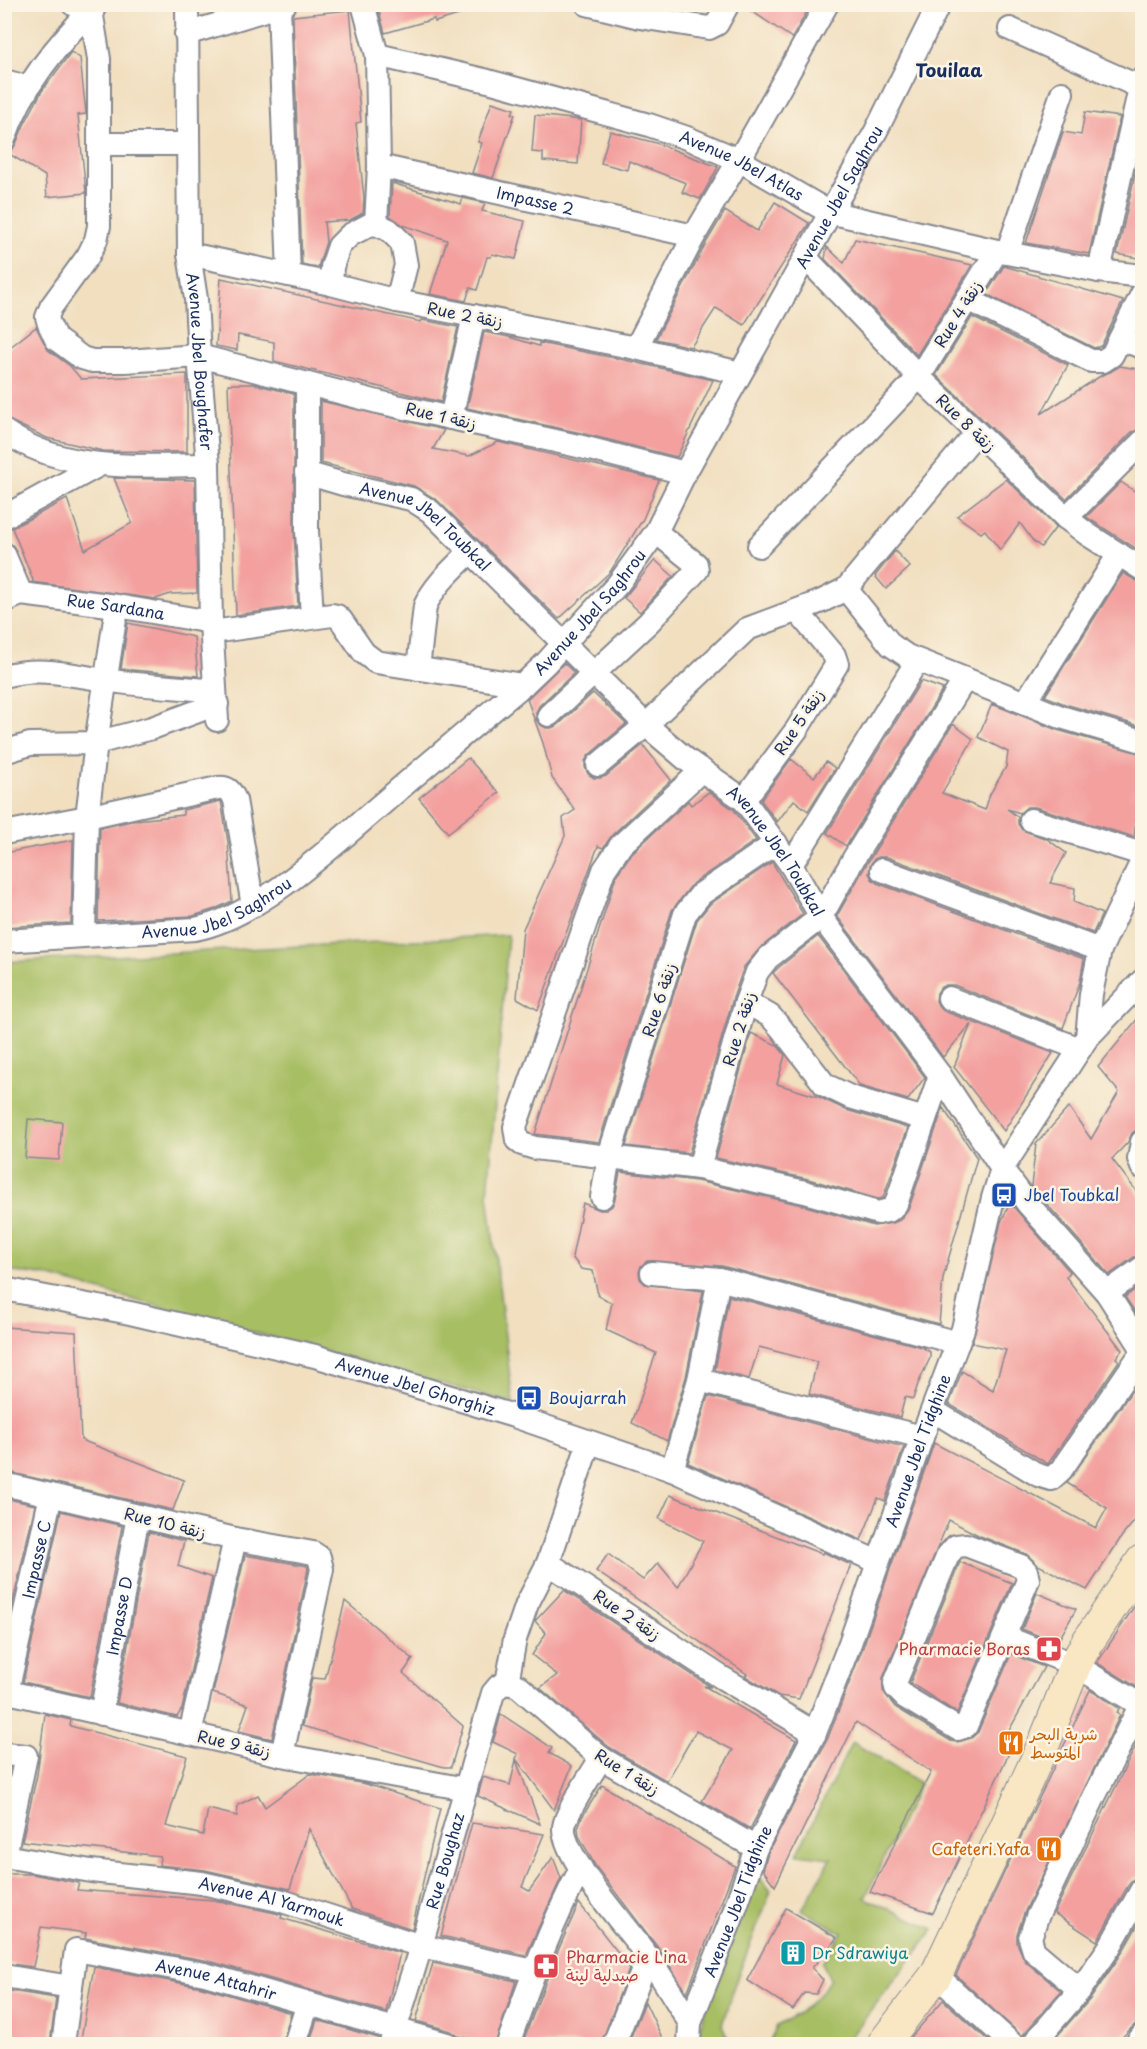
<svg xmlns="http://www.w3.org/2000/svg" width="1147" height="2049" font-family="'Playpen Sans','Playpen Sans Arabic',sans-serif">
	<style>
		.green { fill: #a7be63; stroke: #617660; stroke-width: 1.5 }
		.building { fill: #f3a09f }
		.lines { fill: none; stroke-linecap: round; stroke-linejoin: round }
		.street-casing { stroke: #86878f; stroke-width: 26 }
		.secondary-casing { stroke: #86878f; stroke-width: 34 }
		.street { stroke: #fff; stroke-width: 22 }
		.secondary { stroke: #f9e7c3; stroke-width: 32 }
		.labels { text-anchor: middle; stroke-width: 5; stroke-linejoin: round; paint-order: stroke }
		.street-label { font-size: 16px; fill: #1b2f5e; stroke: #fcf5e5 }
		.transit-label { font-size: 16px; fill: #164399; stroke: #fcf5e5; text-anchor: start }
		.health-label { font-size: 16px; fill: #be3a42; stroke: #fcf5e5; text-anchor: end }
		.food-label { font-size: 16px; fill: #c56008; stroke: #fcf5e5; text-anchor: start }
		.culture-label { font-size: 16px; fill: #0d838f; stroke: #fcf5e5; text-anchor: start }
		.neighbourhood-label { font-size: 18px; font-weight: bold; fill: #1b2f5e; stroke: #fcf5e5 }
	</style>
	<rect width="100%" height="100%" fill="#fcf5e5"/>
	<filter id="ink" filterUnits="userSpaceOnUse"><feTurbulence type="fractalNoise" baseFrequency=".0167" numOctaves="2"/><feDisplacementMap in="SourceGraphic" scale="12" xChannelSelector="R" yChannelSelector="G"/><feConvolveMatrix kernelMatrix="1 2 1 2 8 2 1 2 1" color-interpolation-filters="sRGB"/></filter>
	<filter id="wash" filterUnits="userSpaceOnUse"><feTurbulence type="fractalNoise" baseFrequency=".008" numOctaves="4" result="noise"/><feDisplacementMap in="SourceGraphic" scale="24" xChannelSelector="R" yChannelSelector="G"/><feGaussianBlur stdDeviation="1.35" result="paint"/><feColorMatrix in="noise" values="0 0 0 0 0 0 0 0 0 0 0 0 0 0 0 0 0 1.4 0 .05"/><feComposite in="paint" operator="in"/></filter>
	<g filter="url(#wash)">
		<rect width="100%" height="100%" fill="#f1dfc0"/>
		<g class="green">
			<polygon points="508,935 488,1194 513,1403 43,1275 5,1271 5,962"/>
			<polygon points="852,1742 920,1783 865,1898 934,1929 845,2044 768,2044 777,2026 799,2013 820,1994 830,1979 822,1962 842,1933 802,1910 831,1858 797,1854"/>
			<polygon points="753,1870 771,1891 734,1986 722,2025 730,2044 694,2044"/>
		</g>
		<g id="blocks">
			<g class="building">
				<polygon points="377,4 479,4 479,9 435,22 434,19 385,33"/>
				<polygon points="741,4 811,4 792,38"/>
				<polygon points="350,10 361,122 356,123 364,198 363,213 350,220 324,222 326,242 318,267 315,267 302,264 293,16"/>
				<polygon points="71,52 80,58 86,114 78,115 86,193 47,197 45,176 6,152 12,150 16,144 24,125 42,91"/>
				<polygon points="492,102 514,109 512,114 515,114 493,178 472,173 482,143 478,142"/>
				<polygon points="1085,112 1120,117 1089,254 1026,243 1063,132 1081,135"/>
				<polygon points="535,115 581,120 578,164 543,161 543,153 532,152"/>
				<polygon points="610,131 656,143 718,167 700,199 682,192 686,183 629,161 627,170 601,163"/>
				<polygon points="1143,139 1143,259 1117,254"/>
				<polygon points="392,183 461,204 463,198 485,203 482,211 525,221 516,259 492,254 491,257 487,257 477,290 470,288 466,301 430,294 447,240 403,225 390,216"/>
				<polygon points="775,202 809,223 744,325 716,308 691,347 656,339 706,243 725,211 757,231"/>
				<polygon points="855,239 972,265 917,355 825,259 827,247 844,263"/>
				<polygon points="1004,266 1123,301 1101,346 1094,348 986,294"/>
				<polygon points="221,278 421,322 422,320 458,327 441,402 274,361 274,342 238,335 237,350 216,346"/>
				<polygon points="972,317 1068,365 1041,414 1102,375 1110,372 1120,366 1143,370 1143,429 1132,432 1066,499 936,375"/>
				<polygon points="36,327 48,350 70,366 81,379 187,374 187,452 103,451 47,438 4,418 4,352"/>
				<polygon points="484,332 509,337 539,346 539,343 625,360 713,380 677,457 581,433 467,408"/>
				<polygon points="228,384 254,384 294,394 294,531 298,606 236,615"/>
				<polygon points="321,401 444,430 433,449 469,456 498,442 659,480 643,519 610,572 559,619 437,500 414,486 321,463"/>
				<polygon points="114,478 195,480 197,593 170,594 156,599 32,582 33,580 12,528 67,499 85,550 132,523"/>
				<polygon points="1006,479 1056,527 1041,547 1033,541 1020,523 1000,550 985,530 981,533 957,516"/>
				<polygon points="1121,482 1143,497 1143,553 1086,517"/>
				<polygon points="895,551 910,567 886,589 875,576"/>
				<polygon points="655,560 673,576 640,612 624,598"/>
				<polygon points="1123,573 1135,580 1143,582 1143,727 1065,704 1045,696"/>
				<polygon points="128,623 194,637 198,676 121,669"/>
				<polygon points="564,663 574,673 539,706 536,712 536,719 539,724 546,728 551,728 558,725 593,693 626,724 589,755 585,761 585,767 588,774 594,778 600,778 606,776 643,745 671,780 612,835 603,848 598,846 538,1010 517,998 523,929 565,836 563,818 575,810 552,778 543,743 527,699"/>
				<polygon points="921,681 943,689 846,846 827,833"/>
				<polygon points="992,704 1057,730 1143,754 1143,800 1139,799 1134,837 1035,807 1027,807 1020,813 1007,809 1018,817 1018,824 1022,830 1047,839 1066,853 1050,883 1075,888 1074,902 1102,914 1093,933 887,857 879,857 874,859 870,865 869,873 872,879 877,883 1084,959 1080,982 1063,1028 954,985 946,985 941,987 937,993 936,1001 939,1007 944,1011 1053,1053 1004,1131 954,1067 971,1024 943,1057 837,916 866,865 953,724 973,739 942,793 985,810 990,794 1006,767 1008,752 978,737"/>
				<polygon points="468,758 499,793 448,833 419,798"/>
				<polygon points="791,759 814,777 826,762 835,768 808,811 794,800 777,822 761,800"/>
				<polygon points="709,792 734,810 756,840 693,883 672,910 599,1142 535,1134 616,876 631,854 688,801 691,805"/>
				<polygon points="221,801 228,842 232,901 215,909 193,916 98,921 100,828 136,820 183,815 183,810"/>
				<polygon points="73,840 71,923 4,927 4,853"/>
				<polygon points="772,862 803,914 760,948 744,967 733,998 689,1153 626,1146 697,920 710,904"/>
				<polygon points="818,936 925,1077 908,1100 860,1086 773,973 778,968"/>
				<polygon points="1143,1012 1143,1126 1132,1133 1128,1142 1112,1159 1143,1200 1143,1255 1134,1257 1109,1275 1031,1186 1036,1144 1069,1107 1091,1139 1119,1092 1098,1067"/>
				<polygon points="751,1033 777,1045 785,1055 777,1084 819,1097 846,1110 908,1128 883,1198 878,1199 808,1179 716,1158"/>
				<polygon points="943,1108 977,1158 943,1278 939,1324 722,1266 647,1261 641,1266 639,1272 640,1279 645,1284 703,1291 686,1377 667,1441 632,1423 656,1353 606,1330 612,1303 598,1295 593,1271 581,1269 572,1257 583,1203 600,1210 606,1210 612,1206 615,1199 620,1172 697,1181 802,1205 874,1226 893,1223 900,1220 909,1208"/>
				<polygon points="28,1119 62,1122 59,1160 25,1158"/>
				<polygon points="1010,1203 1070,1272 1066,1277 1122,1350 1116,1358 1119,1361 1048,1464 949,1404 962,1371 993,1390 1006,1350 972,1343 1001,1222"/>
				<polygon points="1143,1284 1143,1324 1125,1297"/>
				<polygon points="729,1296 922,1347 930,1352 930,1358 918,1384 913,1399 905,1397 900,1417 809,1394 817,1362 759,1347 749,1379 715,1370"/>
				<polygon points="4,1327 76,1332 81,1440 184,1480 173,1510 4,1471"/>
				<polygon points="1138,1382 1143,1386 1143,1511 1122,1536 1087,1590 1038,1565 1026,1554 980,1536 949,1520 883,1678 883,1691 895,1707 951,1741 957,1742 971,1738 978,1732 1011,1654 1044,1667 1001,1745 1010,1751 933,1913 870,1892 931,1772 856,1722 775,1886 763,1870 768,1853 828,1738 863,1647 934,1443 1096,1528 1107,1508 1067,1483"/>
				<polygon points="708,1396 904,1447 885,1501 878,1498 861,1540 688,1463"/>
				<polygon points="670,1495 822,1554 823,1552 851,1565 799,1699 779,1696 745,1676 747,1674 596,1571 608,1554 643,1580 658,1563 678,1587 703,1541 659,1519"/>
				<polygon points="4,1498 35,1505 4,1641"/>
				<polygon points="61,1511 122,1526 90,1697 23,1682"/>
				<polygon points="149,1532 184,1541 178,1566 212,1578 182,1709 177,1717 117,1703"/>
				<polygon points="245,1555 307,1566 308,1569 272,1739 239,1731 248,1705 213,1693"/>
				<polygon points="960,1562 1012,1583 957,1713 910,1683"/>
				<polygon points="564,1590 711,1687 704,1686 796,1740 750,1829 702,1801 733,1750 696,1731 667,1781 609,1747 540,1688 557,1675 532,1655 546,1633 535,1621"/>
				<polygon points="1037,1593 1076,1609 1057,1643 1022,1629"/>
				<polygon points="1143,1593 1143,1689 1140,1689 1097,1663"/>
				<polygon points="345,1601 413,1659 403,1673 463,1726 451,1767 444,1767 302,1726 312,1678 325,1679"/>
				<polygon points="1090,1690 1119,1708 1117,1713 1120,1715 1025,1911 1017,1934 1017,1943 1025,1961 1061,1991 1022,2036 956,1975"/>
				<polygon points="45,1714 71,1720 70,1726 187,1756 166,1826 203,1835 208,1809 237,1816 238,1805 258,1795 265,1807 310,1774 366,1784 440,1808 412,1929 352,1909 309,1829 290,1889 205,1870 159,1865 160,1856 22,1841 37,1775"/>
				<polygon points="501,1714 552,1748 549,1753 572,1766 554,1810 516,1759 518,1754 493,1742"/>
				<polygon points="1143,1731 1143,1876 1136,1877 1130,1882 1097,1941 1054,1913"/>
				<polygon points="516,1760 540,1824 478,1796 483,1777 510,1785"/>
				<polygon points="602,1785 735,1866 687,1993 659,1949 596,1867 579,1836 578,1828 582,1817"/>
				<polygon points="472,1823 544,1834 522,1887 529,1891 553,1857 561,1878 526,1955 441,1936"/>
				<polygon points="4,1874 32,1874 79,1883 77,1890 214,1900 275,1913 282,1915 281,1918 400,1953 386,2012 209,1961 85,1938 86,1933 41,1927 33,1967 4,1963"/>
				<polygon points="579,1903 628,1965 629,1969 601,2044 522,2044 554,1960"/>
				<polygon points="786,1908 837,1938 812,1968 823,1980 816,1994 804,1993 793,2010 747,1980"/>
				<polygon points="1143,1916 1143,2017 1115,2044 1050,2044 1091,1998 1120,1956"/>
				<polygon points="433,1963 516,1981 495,2044 458,2036 451,2031 416,2021"/>
				<polygon points="94,1967 202,1987 291,2013 282,2044 80,2044"/>
				<polygon points="4,1990 56,1998 50,2044 4,2044"/>
				<polygon points="943,2000 992,2044 905,2044"/>
				<polygon points="645,2002 665,2044 628,2044"/>
				<polygon points="317,2020 378,2038 376,2044 309,2044"/>
			</g>
		</g>
	</g>
	<g filter="url(#ink)">
		<use href="#blocks" fill-opacity="0" stroke="#86878f" stroke-width="1.5"/>
		<g class="lines">
			<defs>
				<g id="street">
					<polyline points="73,4 91,10 99,59 99,226 96,240 88,256 51,307 47,317 49,324 56,339 82,358 92,361 125,361 199,356 378,402 578,446 685,473"/>
					<path id="s1" d="M187,4l2,250 7,45 3,57 9,109 3,157 6,98"/>
					<polyline points="363,4 377,55 379,166 376,224"/>
					<polyline points="587,4 640,17 709,28 717,24 728,4"/>
					<polyline points="279,6 289,275"/>
					<polyline points="1010,29 1142,88"/>
					<polyline points="186,34 285,4"/>
					<path id="s2" d="M377,55l111,26 161,44 38,13 52,22 90,52 168,39 102,20 43,5"/>
					<polyline points="4,81 27,87"/>
					<path d="M4,139c17,-52 54,-96 93,-135"/>
					<polyline points="100,144 188,144"/>
					<path id="s3" d="M379,166l315,70"/>
					<polyline points="1007,253 1062,93"/>
					<polyline points="189,254 331,284 397,301 636,348 740,373"/>
					<polyline points="806,258 919,377 1066,518 1087,534 1142,569"/>
					<polyline points="1099,271 1142,79"/>
					<polyline points="331,284 332,267 339,246 350,235 369,225 376,224 389,230 402,243 406,265 397,301"/>
					<polyline points="967,299 1091,361 1103,361 1112,355 1142,294"/>
					<polyline points="1120,339 1142,347"/>
					<polyline points="636,348 694,236 739,160 827,4"/>
					<polyline points="307,384 307,531 312,617"/>
					<polyline points="451,418 474,316"/>
					<path d="M4,431c60,43 135,34 204,34"/>
					<path id="s4" d="M306,473l37,11 68,15 19,12 216,214 41,35 57,40 47,65 30,52 119,158 62,94 26,35 79,89 35,55"/>
					<polyline points="4,517 99,465"/>
					<polyline points="1066,518 1142,442"/>
					<polyline points="759,546 919,377 997,251"/>
					<polyline points="4,554 21,594"/>
					<polyline points="846,589 891,645 907,656 1061,717 1142,741"/>
					<path id="s5" d="M4,601l17,-7 96,12 94,16"/>
					<polyline points="212,632 332,615 337,616 341,620 364,653 376,662 523,685"/>
					<path d="M418,669l7,-63c10,-22 29,-38 46,-55"/>
					<path d="M4,676c35,-10 67,-1 101,4 36,6 74,7 110,11"/>
					<polyline points="1025,703 1119,554"/>
					<polyline points="549,715 649,622 697,570 696,564 656,532"/>
					<polyline points="4,752 30,744 96,743 152,728 217,704"/>
					<polyline points="598,765 646,725 747,629 822,601 846,589 976,433"/>
					<polyline points="702,770 621,845 604,870 515,1127 517,1140 522,1144 535,1148 699,1168 805,1192 878,1213 890,1210 896,1204 940,1075"/>
					<polyline points="744,800 797,729 837,664 834,655 797,611"/>
					<polyline points="1031,820 1142,854"/>
					<polyline points="4,833 87,817 96,743 117,606"/>
					<polyline points="791,865 917,661"/>
					<polyline points="882,870 1100,950"/>
					<path d="M84,934l3,-117 131,-29c10,-1 13,3 17,12l18,106"/>
					<path id="s6" d="M4,941l191,-12c64,-12 138,-84 188,-126 46,-40 93,-79 140,-118l23,-22 72,-79 38,-52 29,-59 191,-342 63,-127"/>
					<polyline points="949,998 1080,1049"/>
					<polyline points="746,1002 770,1016 781,1028 825,1085 850,1097 925,1119"/>
					<polyline points="1087,1038 1142,981"/>
					<polyline points="1142,1142 1139,1159 1142,1167"/>
					<polyline points="699,1168 746,1002 757,972 768,958 821,917 854,858 965,679"/>
					<polyline points="602,1197 609,1156 685,914 701,894 776,843"/>
					<polyline points="652,1273 719,1279 958,1343"/>
					<path id="s7" d="M4,1289l126,24 185,43 199,60 158,54 206,92"/>
					<polyline points="1107,1293 1142,1268"/>
					<polyline points="699,1380 922,1437"/>
					<polyline points="934,1411 1038,1475 1051,1479 1061,1470 1142,1352"/>
					<polyline points="672,1470 699,1380 719,1279"/>
					<polyline points="4,1484 235,1539 313,1553 319,1557 322,1569 282,1755"/>
					<polygon points="966,1545 1021,1566 1026,1571 1028,1580 966,1726 958,1729 905,1697 896,1688 895,1683 948,1555 956,1546"/>
					<polyline points="548,1563 589,1442"/>
					<polyline points="1005,1637 1075,1665 1142,1706"/>
					<polyline points="507,1683 515,1639 527,1604 548,1563 721,1677 815,1733"/>
					<polyline points="507,1683 518,1686 601,1758 756,1848"/>
					<polyline points="4,1691 282,1755 466,1789"/>
					<path id="s8" d="M7,1692l44,-197"/>
					<path id="s9" d="M101,1714l37,-198"/>
					<polyline points="190,1734 235,1539"/>
					<polyline points="4,1754 26,1756 5,1856"/>
					<path d="M601,1758c-9,16 -35,53 -37,69 -2,31 65,102 84,130 15,21 28,44 42,66"/>
					<path id="s10" d="M4,1856l87,15 111,12 77,17 142,46 113,25"/>
					<polyline points="936,1975 1012,2044"/>
					<polyline points="4,1976 71,1987"/>
					<polyline points="1080,1990 1034,1951 1030,1938 1037,1917 1095,1795 1142,1702"/>
					<path id="s11" d="M391,2043l30,-97 72,-253 6,-7 8,-3"/>
					<path id="s12" d="M63,2044l13,-94 129,24 242,70"/>
					<polyline points="295,2044 308,2003"/>
					<path d="M508,2044c21,-60 43,-119 73,-176"/>
					<polyline points="614,2044 648,1957"/>
					<path id="s13" d="M689,2044l1,-21 43,-108 23,-67 59,-115 35,-90 72,-206 41,-108 30,-131 9,-29 85,-131 4,-44 9,-44 42,-89"/>
					<polyline points="1033,2044 1080,1990 1109,1948 1142,1889"/>
					<polyline points="1136,2044 1142,2036"/>
				</g>
				<polyline id="secondary" points="883,2044 936,1975 1005,1829 1045,1741 1075,1665 1087,1643 1142,1561"/>
			</defs>
			<use href="#street" class="street-casing"/>
			<use href="#secondary" class="secondary-casing"/>
			<use href="#street" class="street"/>
			<use href="#secondary" class="secondary"/>
		</g>
	</g>
	<defs>
		<symbol id="bus-square" viewBox="-11 -11 22 22"><rect x="-9" y="-9" width="18" height="18" rx="4" fill="#1a4fb4" stroke="#fcf5e5"/><path d="M-5-6H5V4H4V6H2V4H-2V6H-4V4H-5ZM-3.5-4V0h7V-4ZM-3.5 1.2v1.5H-2V1.2ZM2 1.2v1.5H3.5V1.2Z" fill="#fff"/></symbol>
		<symbol id="pharmacy-square" viewBox="-11 -11 22 22"><rect x="-9" y="-9" width="18" height="18" rx="4" fill="#e0444e" stroke="#fcf5e5"/><path d="M-2-6h4v4h4v4h-4v4h-4v-4h-4v-4h4Z" fill="#fff"/></symbol>
		<symbol id="restaurant-square" viewBox="-11 -11 22 22"><rect x="-9" y="-9" width="18" height="18" rx="4" fill="#e8710a" stroke="#fcf5e5"/><path d="M-5-6h1v4h1v-4h1v4h1v-4h1v5L-1.5 .5V6h-2V.5L-5-1ZM5-6V6H3V1.5H1.5Q1.5-4 5-6Z" fill="#fff"/></symbol>
		<symbol id="building-square" viewBox="-11 -11 22 22"><rect x="-9" y="-9" width="18" height="18" rx="4" fill="#0f9aa8" stroke="#fcf5e5"/><path d="M-4-6H4V6H1V3H-1V6H-4ZM-2.5-4.3h1.7v1.8h-1.7ZM.8-4.3h1.7v1.8H.8ZM-2.5-1h1.7V.8h-1.7ZM.8-1h1.7V.8H.8Z" fill="#fff"/></symbol>
	</defs>
	<g fill-rule="evenodd">
		<use href="#bus-square" x="989" y="1180" width="30" height="30"/>
		<use href="#bus-square" x="514" y="1383" width="30" height="30"/>
		<use href="#pharmacy-square" x="1034" y="1634" width="30" height="30"/>
		<use href="#restaurant-square" x="996" y="1728" width="30" height="30"/>
		<use href="#restaurant-square" x="1034" y="1834" width="30" height="30"/>
		<use href="#building-square" x="778" y="1938" width="30" height="30"/>
		<use href="#pharmacy-square" x="531" y="1951" width="30" height="30"/>
	</g>
	<g class="labels">
		<g class="street-label">
			<text dy="6" stroke="none"><textPath href="#s2" startOffset="382">Avenue Jbel Atlas</textPath></text>
			<text dy="6" stroke="none"><textPath href="#s6" startOffset="1188">Avenue Jbel Saghrou</textPath></text>
			<text dy="6" stroke="none"><textPath href="#s3" startOffset="160">Impasse 2</textPath></text>
			<text transform="translate(958 314) rotate(-58)" y="6">Rue 4 زنقة</text>
			<text transform="translate(465 315) rotate(11)" y="6">Rue 2 زنقة</text>
			<text dy="6" stroke="none"><textPath href="#s1" startOffset="358">Avenue Jbel Boughafer</textPath></text>
			<text transform="translate(441 416) rotate(13)" y="6">Rue 1 زنقة</text>
			<text transform="translate(966 423) rotate(44)" y="6">Rue 8 زنقة</text>
			<text dy="6" stroke="none"><textPath href="#s4" startOffset="134">Avenue Jbel Toubkal</textPath></text>
			<text dy="6" stroke="none"><textPath href="#s5" startOffset="114">Rue Sardana</textPath></text>
			<text dy="6" stroke="none"><textPath href="#s6" startOffset="702">Avenue Jbel Saghrou</textPath></text>
			<text transform="translate(799 722) rotate(-56)" y="6">Rue 5 زنقة</text>
			<text dy="6" stroke="none"><textPath href="#s4" startOffset="618">Avenue Jbel Toubkal</textPath></text>
			<text dy="6" stroke="none"><textPath href="#s6" startOffset="218">Avenue Jbel Saghrou</textPath></text>
			<text transform="translate(659 1000) rotate(-72)" y="6">Rue 6 زنقة</text>
			<text transform="translate(739 1029) rotate(-73)" y="6">Rue 2 زنقة</text>
			<text dy="6" stroke="none"><textPath href="#s7" startOffset="423">Avenue Jbel Ghorghiz</textPath></text>
			<text dy="6" stroke="none"><textPath href="#s13" startOffset="638">Avenue Jbel Tidghine</textPath></text>
			<text transform="translate(165 1523) rotate(14)" y="6">Rue 10 زنقة</text>
			<text dy="6" stroke="none"><textPath href="#s8" startOffset="136">Impasse C</textPath></text>
			<text dy="6" stroke="none"><textPath href="#s9" startOffset="100">Impasse D</textPath></text>
			<text transform="translate(627 1615) rotate(34)" y="6">Rue 2 زنقة</text>
			<text transform="translate(234 1744) rotate(13)" y="6">Rue 9 زنقة</text>
			<text transform="translate(627 1772) rotate(32)" y="6">Rue 1 زنقة</text>
			<text dy="6" stroke="none"><textPath href="#s11" startOffset="190">Rue Boughaz</textPath></text>
			<text dy="6" stroke="none"><textPath href="#s13" startOffset="152">Avenue Jbel Tidghine</textPath></text>
			<text dy="6" stroke="none"><textPath href="#s10" startOffset="272">Avenue Al Yarmouk</textPath></text>
			<text dy="6" stroke="none"><textPath href="#s12" startOffset="238">Avenue Attahrir</textPath></text>
		</g>
		<g class="transit-label">
			<text x="1024" y="1201">Jbel Toubkal</text>
			<text x="548" y="1404">Boujarrah</text>
		</g>
		<g class="health-label">
			<text x="1030" y="1655">Pharmacie Boras</text>
			<text x="566" y="1963" text-anchor="start">Pharmacie Lina<tspan x="566" dy="18">صيدلية لينة</tspan></text>
		</g>
		<g class="food-label">
			<text x="1030" y="1740">شربة البحر<tspan x="1030" dy="18">المتوسط</tspan></text>
			<text x="1030" y="1855" text-anchor="end">Cafeteri.Yafa</text>
		</g>
		<g class="culture-label">
			<text x="812" y="1959">Dr Sdrawiya</text>
		</g>
		<g class="neighbourhood-label">
			<text x="949" y="77">Touilaa</text>
		</g>
	</g>
	<rect width="1147" height="2049" fill="none" stroke="#fcf5e5" stroke-width="24"/>
</svg>
